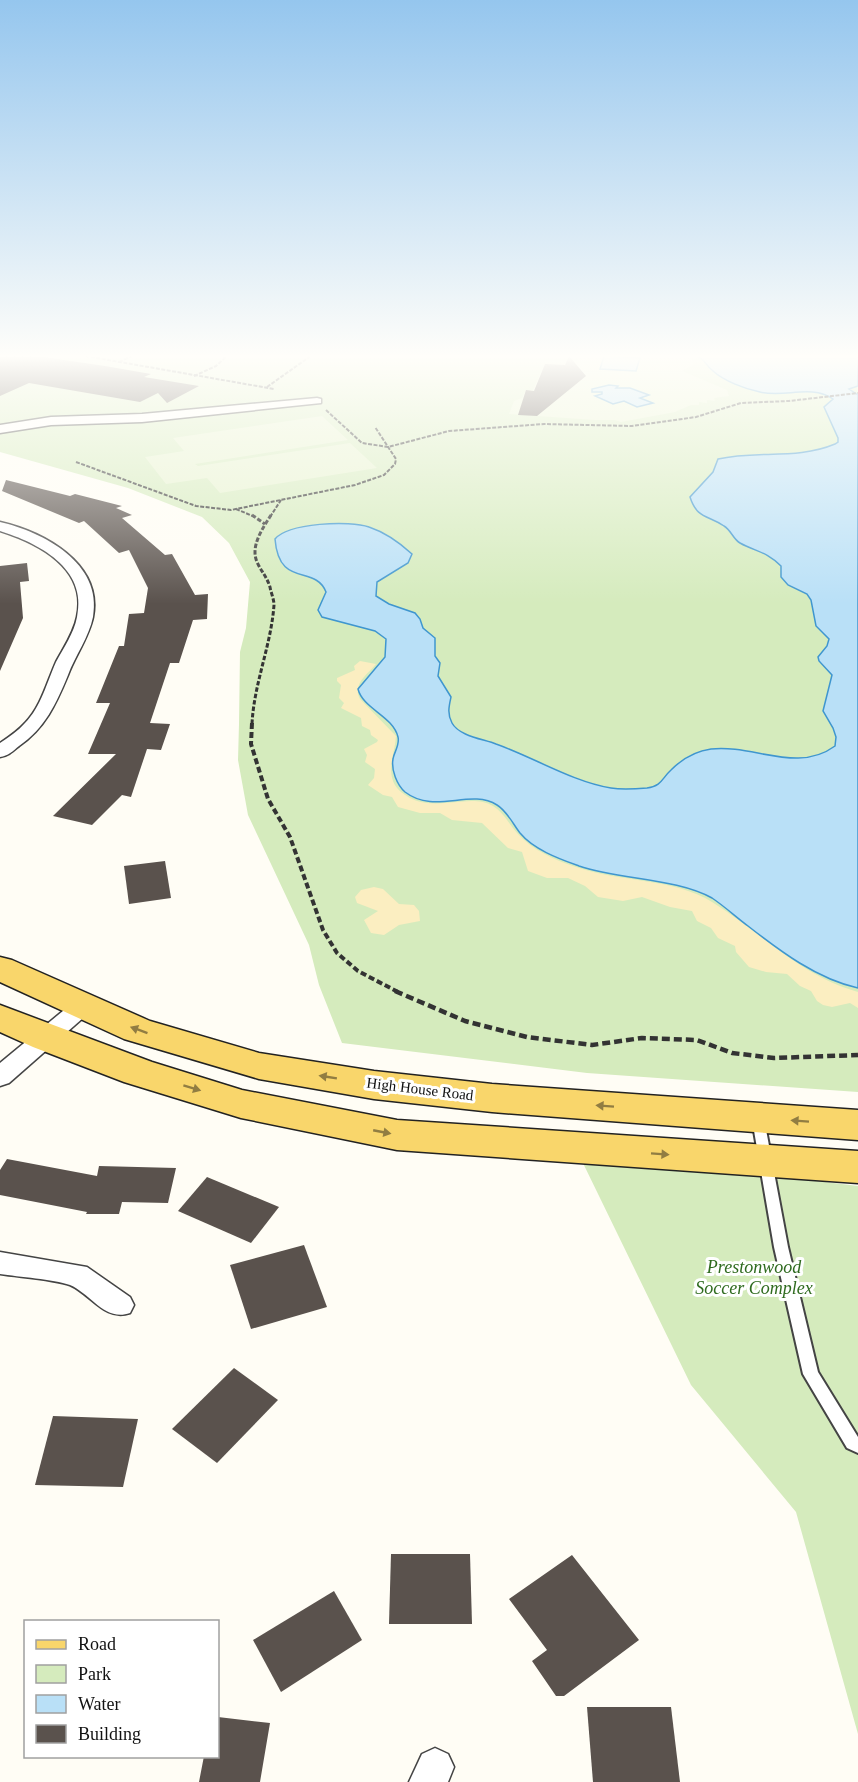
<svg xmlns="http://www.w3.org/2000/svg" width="858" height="1782" font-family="'Times New Roman',serif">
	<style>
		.green { fill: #d5ebbd }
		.sand { fill: #fbeec1 }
		.pitch { fill: #e6f2cf }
		.water { fill: #b9e0f7; stroke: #3f96cf; stroke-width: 1.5 }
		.building { fill: #5a524d }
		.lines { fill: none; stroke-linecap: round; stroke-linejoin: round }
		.lane-casing { stroke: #444; stroke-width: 4 }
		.street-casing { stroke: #444; stroke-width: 3 }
		.primary-casing { stroke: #222; stroke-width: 3 }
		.path-far3 { stroke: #333; stroke-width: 2; stroke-dasharray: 4 1.5; stroke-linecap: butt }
		.path-far2 { stroke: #333; stroke-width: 3; stroke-dasharray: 4.5 2; stroke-linecap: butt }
		.path-far1 { stroke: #333; stroke-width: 4; stroke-dasharray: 6 3; stroke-linecap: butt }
		.path { stroke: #333; stroke-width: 4.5; stroke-dasharray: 8 4; stroke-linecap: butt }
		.lane { fill: #fff; fill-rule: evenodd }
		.street { fill: #fff; fill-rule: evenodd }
		.primary { fill: #f9d66b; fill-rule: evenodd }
		.oneway { fill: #917d42 }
		.labels { text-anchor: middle; stroke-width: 6; stroke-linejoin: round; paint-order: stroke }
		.street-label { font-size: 15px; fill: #111; stroke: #fff }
		.near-park-label { font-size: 18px; font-style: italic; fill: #2f6b1f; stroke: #fff }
	</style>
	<rect width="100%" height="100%" fill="#fffdf5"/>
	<g class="green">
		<polygon points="0,355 858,355 858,1092 587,1073 342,1043 319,985 309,945 248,815 238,760 239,724 240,652 246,628 250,582 229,543 202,517 128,488 0,452"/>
		<polygon points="581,1159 760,1174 858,1186 858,1734 796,1512 691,1385"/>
	</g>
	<g class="sand">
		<path d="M360,661l16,3c-9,11 -24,20 -16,35l36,37c-1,19 -13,40 5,56 30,25 67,-1 92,14 10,6 17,19 24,27 15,17 38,27 59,34 42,15 98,11 136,35 49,30 88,74 146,90v16l-8,-5 -18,4 -9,-2 -6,-4 -6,-10 -11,-5 -13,-12 -21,-2 -17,-5 -13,-15 -1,-6 -17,-8 -7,-10 -14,-7 -5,-10 -22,-4 -28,-10 -19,4 -25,-4 -13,-11 -17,-8h-21l-19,-7 -6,-19 -14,-4 -26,-25 -30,-3 -12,-7h-20l-22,-6 -6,-10 -9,-2 -15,-10 6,-7 1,-9 -10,-7 2,-7 -3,-6 13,-7 1,-2 -7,-5 -1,-5 -8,-4 -1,-8 -20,-10 3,-5 -5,-5 2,-13 -4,-4v-3l18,-8 -1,-4z"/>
		<polygon points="374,887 383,889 399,904 414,905 419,911 420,921 399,925 384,935 371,933 364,920 378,911 357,903 355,897 361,890"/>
	</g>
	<g class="pitch">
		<polygon points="566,355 685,357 692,360 693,365 682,371 727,390 729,396 714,398 715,401 707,400 707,403 699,402 699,405 691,405 675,412 621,422 615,420 595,420 509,414 514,401 522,398 526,390 533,390 545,364 564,365 567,360 577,361 579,358 565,357"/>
		<polygon points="322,416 348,440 195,464 198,466 350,443 377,468 220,493 207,478 166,484 145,457 184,451 173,438"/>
	</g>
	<g class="water">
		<path d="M692,355h166v31l-9,3 9,6v593c-41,-9 -78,-37 -110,-62 -12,-9 -24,-20 -36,-28 -36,-20 -92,-18 -133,-32 -19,-7 -45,-16 -59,-33 -7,-9 -13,-22 -23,-28 -27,-17 -62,10 -92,-13 -8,-7 -14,-22 -12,-33 1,-7 7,-14 5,-22 -5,-21 -35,-28 -40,-48l27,-32 1,-18 -11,-8 -53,-14 -4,-7 8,-18c-11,-28 -47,-3 -51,-53 13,-16 75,-19 94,-12 15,5 31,16 43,27l-4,9 -31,19 -1,14 13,8 26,9 5,6 3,9 12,10v18l5,7 -2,13 13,21c-2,9 -4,17 1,26 7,13 31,16 44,21 37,13 77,38 115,44 11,2 25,1 36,0 15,-2 15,-10 24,-18 11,-11 25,-19 40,-21 42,-5 86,25 124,-3l1,-9 -3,-9 -10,-17 9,-36 -13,-14 -1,-4 9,-11 2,-7 -13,-13 -5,-26 -4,-6 -19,-9 -7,-8v-11c-15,-15 -25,-14 -41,-23 -7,-4 -9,-13 -16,-17 -16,-11 -27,-7 -34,-29l23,-25 5,-13c40,-9 79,1 117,-15l3,-2v-4l-14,-31 9,-8c-22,-15 -48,-1 -73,-7 -15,-3 -36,-11 -47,-21 -10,-8 -6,-12 -21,-16z"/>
		<polygon points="604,356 640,358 636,371 600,369"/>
		<polygon points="609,385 618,386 616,388 630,388 649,395 640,398 653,403 637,407 624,401 613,404 595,396 602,394 602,392 592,392 592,389"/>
	</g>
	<g class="building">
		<polygon points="0,355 30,355 105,366 151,374 144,377 199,386 167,403 158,393 140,402 29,383 0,396"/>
		<polygon points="569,356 586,376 537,416 518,415 526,390 534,391 545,364 565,365"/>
		<polygon points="6,480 70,496 75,494 122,506 116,508 132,515 122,518 165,555 172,554 195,595 208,594 207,619 193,620 179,663 170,663 150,723 170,724 161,750 147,749 131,797 122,795 92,825 53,816 116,754 88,754 110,703 96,703 119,646 124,646 129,614 144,613 148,588 129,550 119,553 84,521 79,523 2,491"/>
		<polygon points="27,563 29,581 20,582 23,618 0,671 0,566"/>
		<polygon points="165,861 171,898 129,904 124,866"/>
		<polygon points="7,1159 97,1176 99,1166 176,1168 168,1203 122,1202 119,1214 86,1214 87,1212 0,1195 0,1170"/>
		<polygon points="207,1177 279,1207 251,1243 178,1211"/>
		<polygon points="304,1245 327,1307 251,1329 230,1265"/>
		<polygon points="234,1368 278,1400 217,1463 172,1429"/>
		<polygon points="53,1416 138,1419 123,1487 35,1485"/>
		<polygon points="391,1554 470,1554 472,1624 389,1624"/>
		<polygon points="572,1555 639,1640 564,1696 556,1696 532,1661 547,1650 509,1599"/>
		<polygon points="334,1591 362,1640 281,1692 253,1640"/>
		<polygon points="587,1707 671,1707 680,1782 593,1782"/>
		<polygon points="218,1717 270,1723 260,1782 199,1782 204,1756 218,1756"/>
	</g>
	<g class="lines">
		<defs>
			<polygon id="lane" points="758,1114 762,1116 764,1119 788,1247 818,1372 858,1437 858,1453 847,1448 803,1374 774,1247 752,1119 754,1116"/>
			<g id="street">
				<polygon points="317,398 321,399 321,403 142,422 51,425 0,433 0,425 51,417 142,414"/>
				<path d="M0,522c43,10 103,41 93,95 -4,20 -18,39 -25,58 -12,29 -23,53 -49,71 -6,5 -11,10 -19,11v-14c9,-6 18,-12 25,-20 16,-16 22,-41 31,-61 8,-15 18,-29 21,-45 11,-49 -39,-74 -77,-86z"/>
				<polygon points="83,998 91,1001 95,1006 91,1011 9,1083 0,1086 0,1063 75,1001"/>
				<path d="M0,1252l87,15 43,30 4,8 -4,8c-25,9 -39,-19 -60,-28 -17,-6 -51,-8 -70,-11z"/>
				<polygon points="435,1748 448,1754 454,1767 448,1782 409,1782 422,1754"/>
			</g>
			<g id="primary">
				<polygon points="0,957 12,960 150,1021 259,1053 374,1071 492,1084 858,1110 858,1140 492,1112 374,1099 259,1079 124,1039 0,982"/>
				<polygon points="0,1005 152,1062 242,1090 397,1120 858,1151 858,1183 397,1150 241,1118 124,1082 33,1047 0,1032"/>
			</g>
		</defs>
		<use href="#lane" class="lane-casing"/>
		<use href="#street" class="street-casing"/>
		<use href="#primary" class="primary-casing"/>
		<g class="path-far3">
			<polyline points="80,355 274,389"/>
			<polyline points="119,362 134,355"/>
			<polyline points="194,376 216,366 228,355"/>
			<polyline points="267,387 312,355"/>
			<polyline points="326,410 362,443 388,447 449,431 544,424 632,426 696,417 741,403 789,401 858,393"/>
			<polyline points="76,462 196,506 231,510 355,485 384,475 395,464 396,459 375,427"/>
			<polyline points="236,509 255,517"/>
			<polyline points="270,517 281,500"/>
		</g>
		<g class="path-far2">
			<polyline points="252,515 265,524"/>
			<path d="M252,724c2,-41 19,-78 22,-119 0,-6 -3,-12 -4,-18 -3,-10 -9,-16 -13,-25 -7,-16 6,-34 14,-47"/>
		</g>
		<polyline class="path-far1" points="252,723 251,744 268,799 290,837 323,930 337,953 358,971 398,992"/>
		<polyline class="path" points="395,991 465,1021 527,1037 592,1045 642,1038 697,1040 732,1053 774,1058 858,1055"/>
		<use href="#lane" class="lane"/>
		<use href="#street" class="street"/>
		<use href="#primary" class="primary"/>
	</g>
	<defs><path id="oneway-solid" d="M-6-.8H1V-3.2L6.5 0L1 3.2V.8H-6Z" transform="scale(1.5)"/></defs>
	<g class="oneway">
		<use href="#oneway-solid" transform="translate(139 1030) rotate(-160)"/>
		<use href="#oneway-solid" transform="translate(328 1077) rotate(-171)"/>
		<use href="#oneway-solid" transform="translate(192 1088) rotate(17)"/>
		<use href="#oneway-solid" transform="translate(605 1106) rotate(-176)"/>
		<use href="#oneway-solid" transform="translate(800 1121) rotate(-176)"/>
		<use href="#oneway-solid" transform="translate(382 1132) rotate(11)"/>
		<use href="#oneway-solid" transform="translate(660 1154) rotate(4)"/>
	</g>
	<linearGradient id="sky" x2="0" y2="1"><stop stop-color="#95c6ee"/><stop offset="0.59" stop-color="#fffefa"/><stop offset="1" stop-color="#fffefa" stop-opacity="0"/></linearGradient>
	<rect width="858" height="604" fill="url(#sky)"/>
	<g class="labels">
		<g class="street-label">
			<text transform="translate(420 1089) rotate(7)" y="5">High House Road</text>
		</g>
		<g class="near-park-label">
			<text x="754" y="1273">Prestonwood<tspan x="754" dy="21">Soccer Complex</tspan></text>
		</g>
	</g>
	<rect x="24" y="1620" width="195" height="138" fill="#ffffff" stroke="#a0a0a0" stroke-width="1.5"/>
	<rect x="36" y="1640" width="30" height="9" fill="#f9d66b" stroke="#a0a0a0" stroke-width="1.5"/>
	<text x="78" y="1650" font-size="18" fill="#111111">Road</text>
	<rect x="36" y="1665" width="30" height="18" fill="#d5ebbd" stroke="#a0a0a0" stroke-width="1.5"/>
	<text x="78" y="1680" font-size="18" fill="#111111">Park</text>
	<rect x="36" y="1695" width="30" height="18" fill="#b9e0f7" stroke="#a0a0a0" stroke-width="1.5"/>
	<text x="78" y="1710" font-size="18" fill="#111111">Water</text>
	<rect x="36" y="1725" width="30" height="18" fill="#5a524d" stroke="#a0a0a0" stroke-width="1.5"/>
	<text x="78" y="1740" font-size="18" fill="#111111">Building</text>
</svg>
